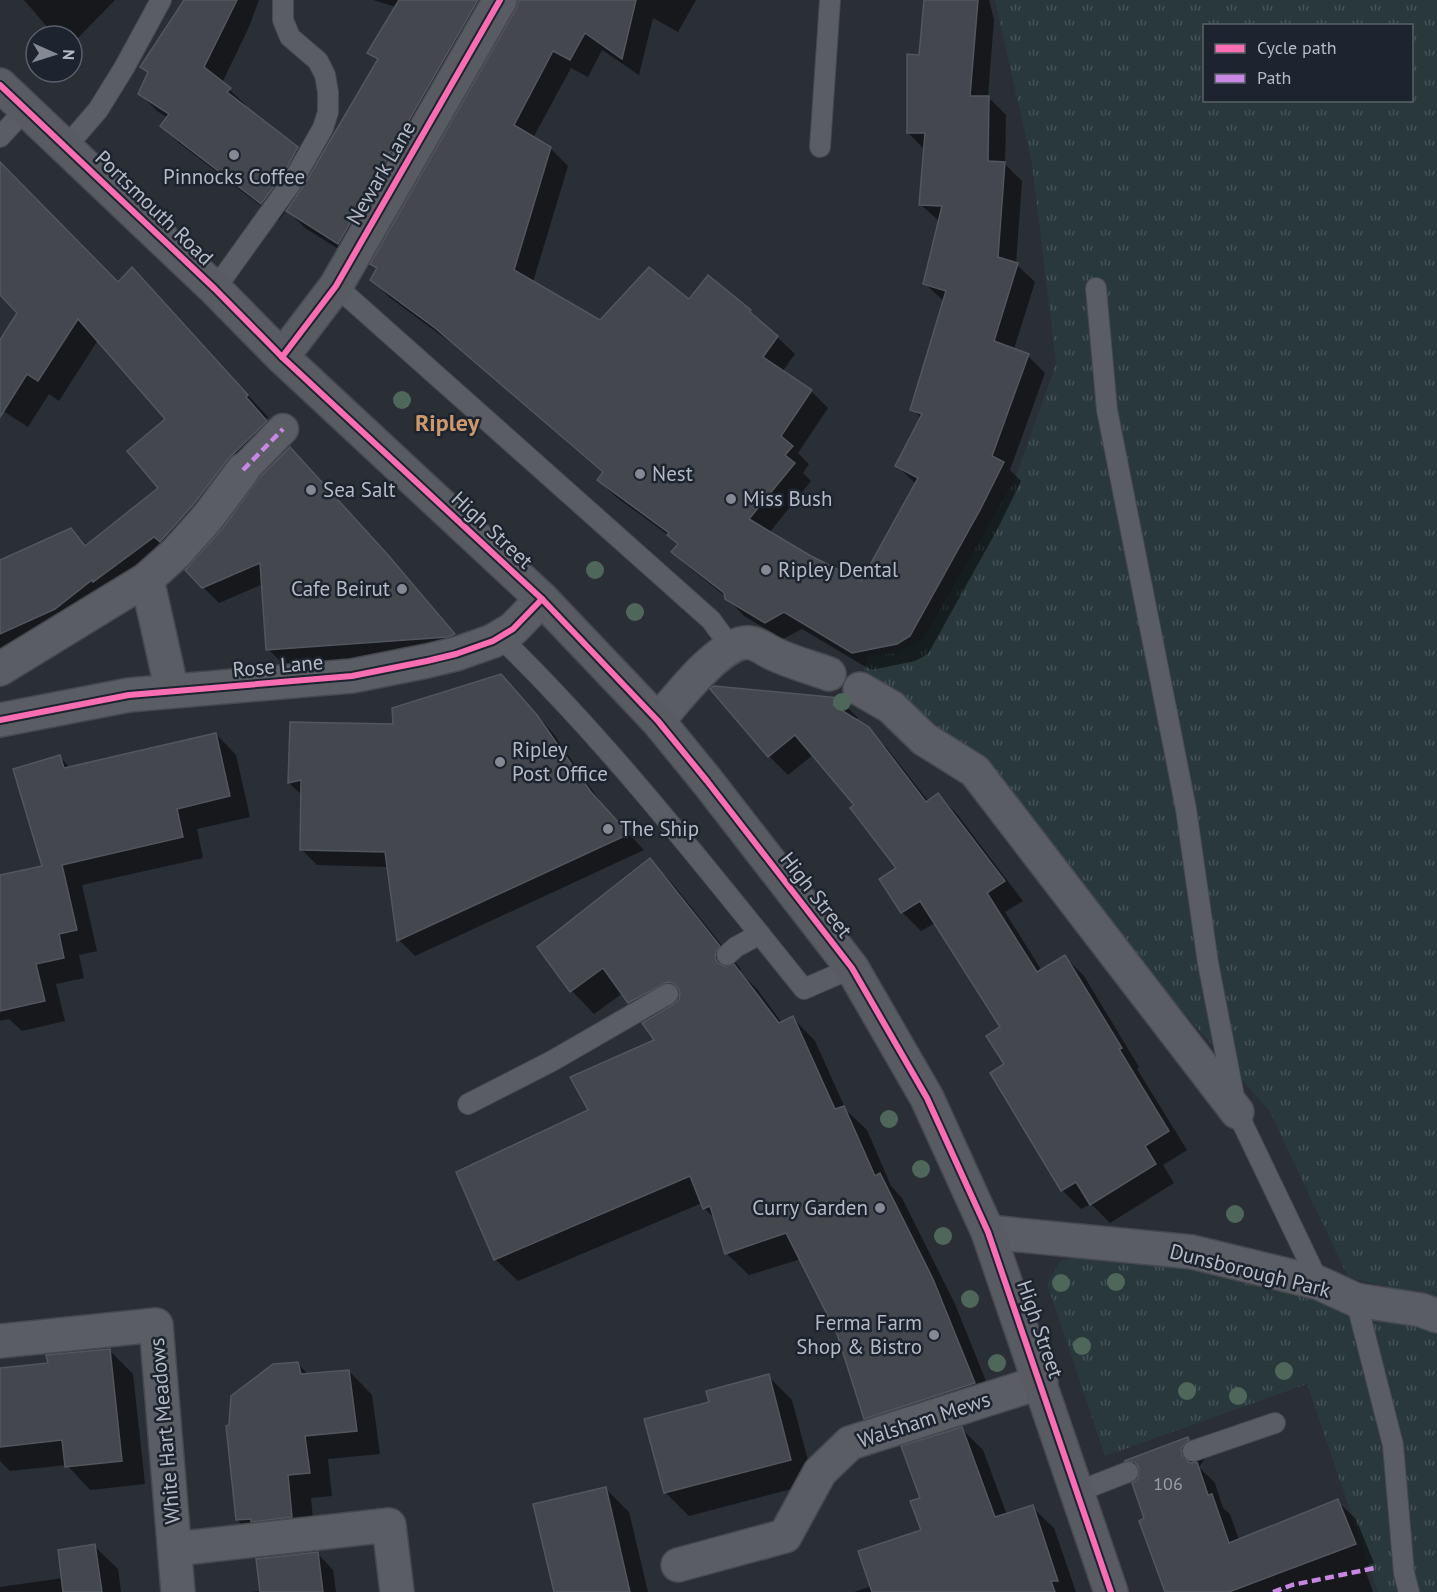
<svg xmlns="http://www.w3.org/2000/svg" width="1437" height="1592" font-family="'PT Sans',sans-serif">
	<style>
		.park { fill: url(#park-tufts); fill-rule: evenodd }
		.shadow { fill: #0007 }
		.building { fill: #44484e; stroke: #52565d; stroke-width: 1.5 }
		.lines { fill: none; stroke-linecap: round; stroke-linejoin: round }
		.service-casing { stroke: #46494e; stroke-width: 22 }
		.pedestrian-casing { stroke: #46494e; stroke-width: 33 }
		.minor-casing { stroke: #46494e; stroke-width: 36 }
		.tertiary-casing { stroke: #46494e; stroke-width: 36 }
		.secondary-casing { stroke: #46494e; stroke-width: 36 }
		.service { stroke: #5a5d64; stroke-width: 20 }
		.pedestrian { stroke: #5a5d64; stroke-width: 30 }
		.minor { stroke: #5a5d64; stroke-width: 33 }
		.tertiary { stroke: #5a5d64; stroke-width: 33 }
		.secondary { stroke: #585b62; stroke-width: 33 }
		.quiet { stroke: #c787e3; stroke-width: 4.5; stroke-dasharray: 9 4.5; stroke-linecap: butt }
		.cycleway-casing { stroke: #1e242f; stroke-width: 10 }
		.cycleway { stroke: #f96db3; stroke-width: 6 }
		.tree { fill: #4f675a }
		.poi-dot { fill: #848993; stroke: #1e242f; stroke-width: 2 }
		.labels { text-anchor: middle; stroke-width: 5; stroke-linejoin: round; paint-order: stroke }
		.number-label { font-size: 18px; fill: #989ea8 }
		.street-label { font-size: 21px; fill: #b4bac6; stroke: #1e242f }
		.poi-label { font-size: 21px; fill: #b4bac6; stroke: #1e242f; text-anchor: start }
		.quarter-label { font-size: 24px; font-weight: bold; fill: #cb996b; stroke: #1e242f }
	</style>
	<defs>
		<pattern id="park-tufts" width="24" height="20" patternUnits="userSpaceOnUse" patternTransform="scale(1.5)"><rect width="24" height="20" fill="#28383b"/><path d="M3 7l-1-3M5 7V3M7 7l1-3M15 17l-1-3M17 17v-4M19 17l1-3" fill="none" stroke="#455356"/></pattern>
	</defs>
	<rect width="100%" height="100%" fill="#2a2e35"/>
	<g class="park">
		<path d="M995,0h442v1299l-89,-22 -78,-165 -328,-379 -80,-55 6,-22 27,-3 28,-14 92,-160 41,-115 -24,-200zM1204,26h208v74h-208z"/>
		<polygon points="1093,1253 1192,1262 1437,1329 1437,1592 1378,1592 1307,1384 1105,1456 1047,1284 1061,1260"/>
	</g>
	<g class="shadow">
		<polygon points="24,0 115,0 72,44 72,36 55,36"/>
		<polygon points="189,0 259,0 249,27 222,83 247,106 246,108 297,148 316,167 378,62 369,52 396,7 373,0 512,0 356,260 305,228 287,210 279,220 179,143 162,126 168,118 157,111 140,94 149,73 142,67"/>
		<polygon points="520,0 696,0 678,32 653,18 639,75 602,50 588,77 571,68 533,138 550,148 568,166 533,282 600,322 689,301 750,311 795,354 782,372 811,391 828,408 798,453 809,464 803,473 811,481 769,533 810,557 861,583 916,484 897,466 922,419 912,409 945,302 925,284 940,222 920,204 925,150 908,133 920,57 925,0 989,0 994,19 988,97 1006,115 1005,164 1022,181 1016,264 1035,282 1014,349 1028,356 1045,373 1010,470 1021,481 998,528 928,654 915,661 871,670 802,629 783,639 744,616 726,597 691,569 673,552 679,545 675,540 616,497 598,480 603,473 454,345 389,297 372,280 378,269 372,264 518,10"/>
		<polygon points="0,163 118,284 132,269 268,417 266,419 286,443 249,480 0,674 0,562 71,530 87,547 160,489 167,419 98,340 59,401 49,394 28,427 0,409 0,343 19,313 0,293"/>
		<polygon points="306,465 404,573 470,651 284,665 268,649 263,584 219,603 203,587 224,529"/>
		<polygon points="501,676 553,733 606,810 644,850 415,956 399,940 389,867 317,865 301,849 303,796 289,783 394,726"/>
		<polygon points="714,687 840,700 858,718 855,721 868,729 887,748 929,802 938,795 957,814 1023,901 1005,912 1042,971 1065,957 1084,976 1139,1067 1137,1069 1187,1150 1163,1165 1174,1183 1110,1223 1091,1204 1081,1209 1062,1190 992,1073 1006,1065 1002,1028 935,923 921,931 902,912 882,879 898,869 856,805 813,755 788,775 769,756 712,689"/>
		<polygon points="216,734 236,755 250,817 197,829 203,858 82,885 97,951 79,955 84,978 56,984 65,1021 22,1031 9,1019 0,1021 0,877 44,867 60,757 70,768"/>
		<polygon points="650,860 672,883 741,969 740,972 757,989 782,1023 793,1018 815,1041 846,1110 867,1130 891,1186 902,1198 955,1304 996,1406 888,1441 866,1418 839,1334 801,1259 749,1275 726,1253 716,1220 704,1208 702,1203 518,1281 495,1259 656,1040 648,1021 623,993 594,1014 572,991 539,947"/>
		<polygon points="109,1350 133,1374 145,1484 90,1490 67,1465 10,1471 0,1461 0,1369 49,1364"/>
		<polygon points="297,1363 309,1375 349,1371 372,1395 380,1454 328,1459 332,1496 311,1498 315,1540 261,1543 237,1520"/>
		<polygon points="768,1376 792,1400 814,1483 689,1516 665,1492 711,1403"/>
		<polygon points="962,1429 983,1450 1007,1515 1032,1507 1054,1528 1076,1592 854,1592 872,1586 923,1531 922,1499"/>
		<polygon points="1187,1439 1206,1457 1199,1467 1215,1483 1223,1508 1230,1514 1239,1540 1337,1501 1356,1519 1374,1563 1364,1567 1373,1592 1166,1592 1146,1518 1139,1480 1140,1474 1127,1461"/>
		<polygon points="606,1489 629,1512 648,1592 555,1592"/>
		<polygon points="94,1546 118,1569 121,1592 0,1592 0,1587 63,1578"/>
		<polygon points="317,1553 333,1570 336,1592 251,1592 261,1591"/>
	</g>
	<g class="building">
		<polygon points="184,0 237,0 204,67 231,88 227,92 298,147 284,173 261,204 160,126 169,114 138,94 148,72 140,67"/>
		<polygon points="399,0 478,0 338,244 286,211 304,185 378,59 367,53"/>
		<polygon points="519,0 636,0 622,59 585,33 570,60 553,51 514,125 551,147 514,270 600,320 649,267 689,299 708,275 751,310 750,312 778,336 763,357 812,390 781,436 793,446 785,455 795,463 749,519 811,556 861,581 918,478 895,466 922,414 910,410 946,291 923,284 942,206 919,205 925,133 907,133 907,54 919,55 924,0 978,0 970,96 989,96 988,161 1005,162 998,257 1018,263 994,341 1029,354 992,456 1004,462 980,510 910,636 897,644 852,653 784,612 765,623 725,599 724,593 671,552 678,544 667,535 669,533 597,480 603,472 435,328 370,280 377,268 370,264 516,9"/>
		<polygon points="0,162 118,282 132,267 248,395 246,397 267,421 228,459 193,505 160,542 154,537 93,582 92,580 55,609 0,634 0,560 71,528 85,546 158,488 127,451 165,419 78,319 38,381 27,374 0,417 0,340 17,313 0,295"/>
		<polygon points="290,447 388,555 455,634 448,637 266,650 260,563 202,588 185,570 223,528 259,478"/>
		<polygon points="501,674 537,715 591,792 629,834 397,941 385,852 300,850 301,780 288,783 290,722 393,724 392,708"/>
		<polygon points="714,686 841,698 833,705 869,727 926,802 938,793 1005,881 987,893 1037,972 1065,955 1122,1048 1119,1049 1169,1131 1145,1146 1156,1164 1090,1205 1076,1182 1061,1191 990,1073 1004,1064 986,1036 1000,1027 920,901 901,913 879,879 896,868 850,808 854,805 795,735 768,757 710,689"/>
		<polygon points="216,733 230,796 177,809 183,837 62,865 77,930 59,934 64,958 36,964 45,1001 0,1011 0,875 42,866 13,769 60,755 64,768"/>
		<polygon points="650,858 720,946 716,952 715,958 718,963 724,966 734,964 779,1023 793,1016 835,1109 844,1106 875,1176 880,1173 933,1279 975,1383 864,1419 837,1334 786,1233 725,1254 710,1206 703,1209 690,1176 494,1260 456,1172 588,1110 570,1077 654,1040 642,1023 674,1004 679,999 680,993 678,988 673,983 667,982 628,1003 603,968 570,992 537,947"/>
		<polygon points="110,1349 122,1461 65,1467 62,1440 0,1447 0,1368 48,1363 46,1355"/>
		<polygon points="298,1362 301,1374 349,1370 357,1431 305,1436 310,1473 288,1475 292,1517 251,1522 251,1519 236,1520 226,1426 229,1425 231,1396 273,1364"/>
		<polygon points="769,1374 791,1460 664,1493 644,1419 709,1402 706,1391"/>
		<polygon points="962,1427 995,1517 1033,1505 1058,1581 1051,1581 1055,1592 872,1592 858,1551 921,1530 910,1501 920,1498 901,1446"/>
		<polygon points="1188,1437 1189,1440 1181,1448 1182,1455 1190,1463 1197,1462 1208,1495 1212,1494 1229,1543 1338,1499 1356,1544 1229,1592 1165,1592 1139,1521 1144,1518 1132,1483 1138,1479 1139,1468 1135,1462 1124,1461"/>
		<polygon points="606,1487 630,1592 554,1592 533,1504"/>
		<polygon points="95,1544 102,1592 63,1592 58,1550"/>
		<polygon points="318,1552 323,1592 260,1592 256,1559"/>
	</g>
	<g class="lines">
		<defs>
			<g id="service">
				<polyline points="0,137 26,109"/>
				<polyline points="66,147 98,110 124,68 161,0"/>
				<polyline points="820,147 830,0"/>
				<polyline points="336,286 711,620 730,646"/>
				<polyline points="1096,288 1107,410 1186,809 1208,963 1237,1112 1319,1283"/>
				<polyline points="215,289 294,179 323,128 328,112 328,92 325,75 318,61 290,37 283,20 283,0"/>
				<path d="M500,637c111,108 207,232 304,352l48,-21"/>
				<polyline points="727,955 736,947 760,934"/>
				<polyline points="468,1104 552,1061 668,994"/>
				<polyline points="1356,1300 1393,1445 1404,1573 1409,1592"/>
				<polyline points="1193,1451 1275,1423"/>
				<polyline points="1077,1492 1128,1472"/>
			</g>
			<polyline id="pedestrian" points="243,470 283,429"/>
			<g id="minor">
				<polyline points="147,579 172,691"/>
				<polyline points="0,669 147,579 176,553 208,517 243,470"/>
				<polyline points="860,689 891,707 924,739 975,771 1237,1112"/>
				<path d="M658,721c17,-20 65,-84 93,-78 7,1 15,7 21,10 18,9 38,14 57,21"/>
				<polyline points="988,1232 1192,1252 1319,1283 1356,1300 1421,1310 1437,1316"/>
				<polyline points="0,1341 156,1325 178,1592"/>
				<polyline points="175,1549 389,1525 397,1592"/>
				<polyline points="678,1565 785,1536 820,1472 850,1443 1041,1382"/>
			</g>
			<polyline id="tertiary" points="0,720 129,695 352,676 427,661 456,654 493,641 513,629 542,599"/>
			<g id="secondary">
				<polyline points="0,85 215,289 282,357 542,599 658,721 707,781 852,968 927,1098 988,1232 1111,1592"/>
				<polyline points="282,357 336,286 500,0"/>
			</g>
		</defs>
		<use href="#service" class="service-casing"/>
		<use href="#pedestrian" class="pedestrian-casing"/>
		<use href="#minor" class="minor-casing"/>
		<use href="#tertiary" class="tertiary-casing"/>
		<use href="#secondary" class="secondary-casing"/>
		<use href="#service" class="service"/>
		<use href="#pedestrian" class="pedestrian"/>
		<use href="#minor" class="minor"/>
		<use href="#tertiary" class="tertiary"/>
		<use href="#secondary" class="secondary"/>
		<g class="quiet">
			<polyline points="243,470 283,429"/>
			<polyline points="1273,1592 1292,1585 1375,1568"/>
		</g>
		<defs>
			<g id="cycleway">
				<polyline points="0,85 215,289 282,357 542,599 658,721 707,781 852,968 927,1098 988,1232 1111,1592"/>
				<polyline points="282,357 336,286 500,0"/>
				<polyline points="0,720 129,695 352,676 427,661 456,654 493,641 513,629 542,599"/>
			</g>
		</defs>
		<use href="#cycleway" class="cycleway-casing"/>
		<use href="#cycleway" class="cycleway"/>
	</g>
	<g class="tree">
		<circle cx="402" cy="400" r="9"/>
		<circle cx="595" cy="570" r="9"/>
		<circle cx="635" cy="612" r="9"/>
		<circle cx="842" cy="702" r="9"/>
		<circle cx="889" cy="1119" r="9"/>
		<circle cx="921" cy="1169" r="9"/>
		<circle cx="1235" cy="1214" r="9"/>
		<circle cx="943" cy="1236" r="9"/>
		<circle cx="1116" cy="1282" r="9"/>
		<circle cx="1061" cy="1283" r="9"/>
		<circle cx="970" cy="1299" r="9"/>
		<circle cx="1082" cy="1346" r="9"/>
		<circle cx="997" cy="1363" r="9"/>
		<circle cx="1284" cy="1371" r="9"/>
		<circle cx="1187" cy="1391" r="9"/>
		<circle cx="1238" cy="1396" r="9"/>
	</g>
	<g class="poi-dot">
		<circle cx="234" cy="155" r="6"/>
		<circle cx="640" cy="474" r="6"/>
		<circle cx="311" cy="490" r="6"/>
		<circle cx="731" cy="499" r="6"/>
		<circle cx="766" cy="570" r="6"/>
		<circle cx="402" cy="589" r="6"/>
		<circle cx="500" cy="762" r="6"/>
		<circle cx="608" cy="829" r="6"/>
		<circle cx="880" cy="1208" r="6"/>
		<circle cx="934" cy="1335" r="6"/>
	</g>
	<g class="labels">
		<g class="number-label">
			<text x="1168" y="1490">106</text>
		</g>
		<g class="street-label">
			<text transform="translate(381 173) rotate(-60)" y="7">Newark Lane</text>
			<text transform="translate(154 208) rotate(44)" y="7">Portsmouth Road</text>
			<text transform="translate(492 530) rotate(43)" y="7">High Street</text>
			<text transform="translate(278 666) rotate(-5)" y="7">Rose Lane</text>
			<text transform="translate(816 895) rotate(52)" y="7">High Street</text>
			<text transform="translate(1250 1271) rotate(14)" y="7">Dunsborough Park</text>
			<text transform="translate(1040 1329) rotate(71)" y="7">High Street</text>
			<text transform="translate(924 1420) rotate(-18)" y="7">Walsham Mews</text>
			<text transform="translate(165 1431) rotate(-95)" y="7">White Hart Meadows</text>
		</g>
		<g class="poi-label">
			<text x="234" y="184" text-anchor="middle">Pinnocks Coffee</text>
			<text x="652" y="481">Nest</text>
			<text x="323" y="497">Sea Salt</text>
			<text x="743" y="506">Miss Bush</text>
			<text x="778" y="577">Ripley Dental</text>
			<text x="390" y="596" text-anchor="end">Cafe Beirut</text>
			<text x="512" y="757">Ripley<tspan x="512" dy="24">Post Office</tspan></text>
			<text x="620" y="836">The Ship</text>
			<text x="868" y="1215" text-anchor="end">Curry Garden</text>
			<text x="922" y="1330" text-anchor="end">Ferma Farm<tspan x="922" dy="24">Shop &amp; Bistro</tspan></text>
		</g>
		<g class="quarter-label">
			<text x="447" y="431">Ripley</text>
		</g>
	</g>
	<rect x="1203" y="24" width="210" height="78" fill="#1e242f" stroke="#5a606b" stroke-width="1.5"/>
	<rect x="1215" y="44" width="30" height="9" fill="#f96db3" stroke="#5a606b" stroke-width="1.5"/>
	<text x="1257" y="54" font-size="18" fill="#b4bac6">Cycle path</text>
	<rect x="1215" y="74" width="30" height="9" fill="#c787e3" stroke="#5a606b" stroke-width="1.5"/>
	<text x="1257" y="84" font-size="18" fill="#b4bac6">Path</text>
	<g transform="translate(54 54) rotate(93)"><circle r="28" fill="#1e242f" stroke="#5a606b" stroke-width="1.5"/>
	<path d="M0-4.5L10 22L0 15L-10 22Z" fill="#848993"/>
	<text y="-9" font-size="16" font-weight="bold" text-anchor="middle" fill="#b4bac6">N</text>
	</g>
</svg>
